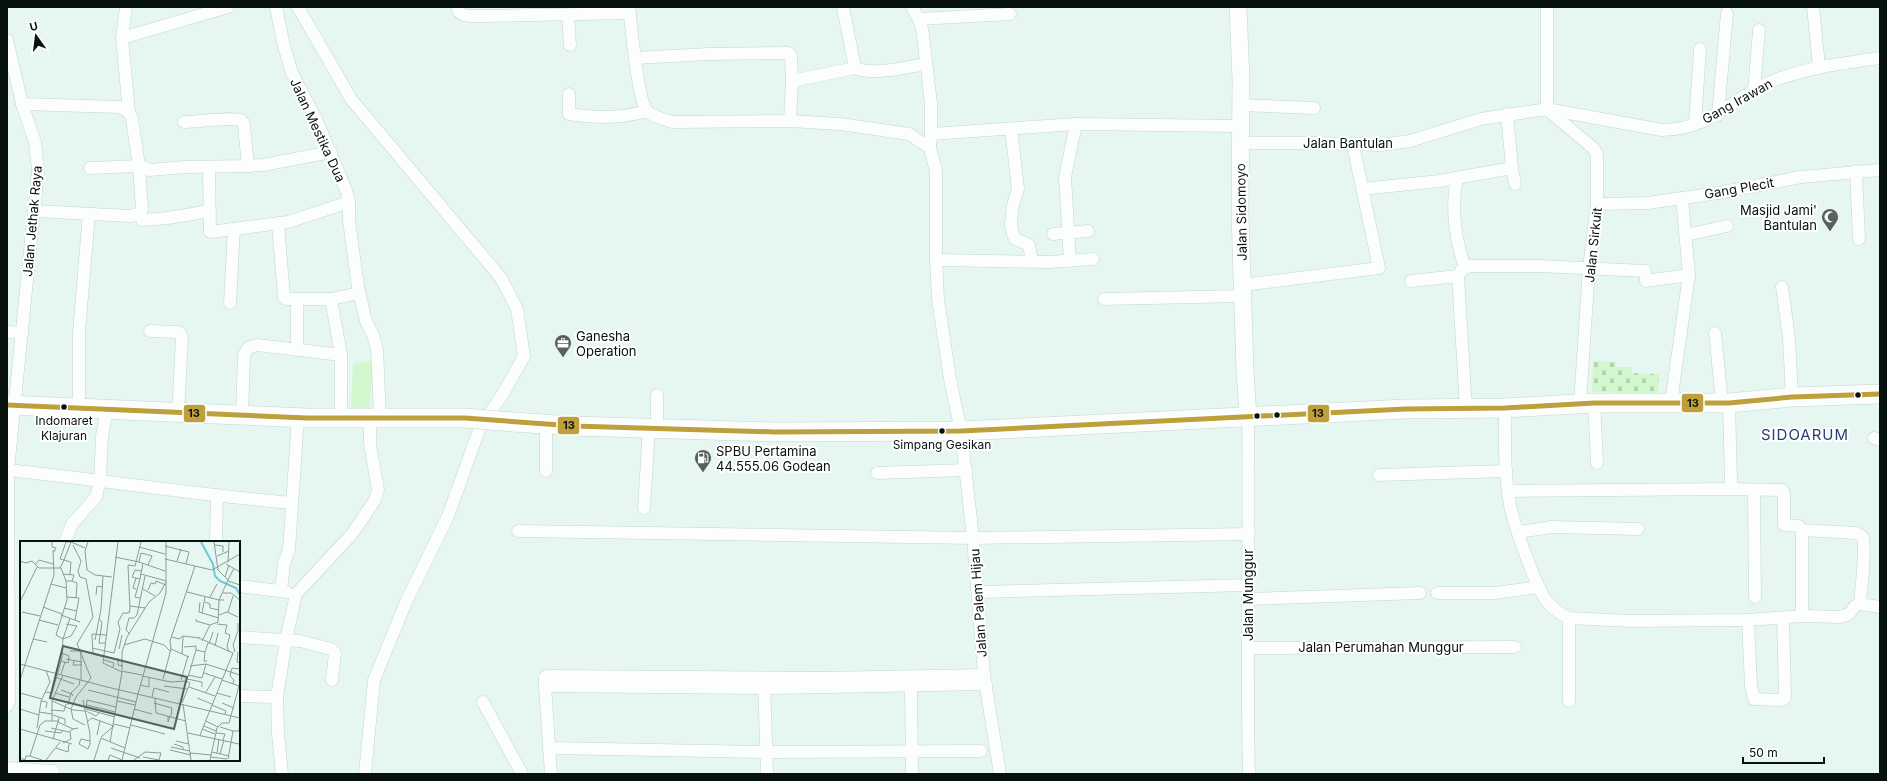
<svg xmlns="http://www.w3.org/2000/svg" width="1887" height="781" font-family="Inter,sans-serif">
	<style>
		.cemetery { fill: url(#cemetery-stones) }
		.park { fill: #d3f8d0 }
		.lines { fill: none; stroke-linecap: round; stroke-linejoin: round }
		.minor-casing { stroke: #c6d3cf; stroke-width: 13 }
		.secondary-casing { stroke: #c6d3cf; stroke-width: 18 }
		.primary-casing { stroke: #c6d3cf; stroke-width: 20 }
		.minor { stroke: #fbfefd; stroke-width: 12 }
		.secondary { stroke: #fbfefd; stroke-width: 17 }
		.primary { stroke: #fbfefd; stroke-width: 19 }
		.primary-bridge-casing { stroke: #c6d3cf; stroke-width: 20; stroke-linecap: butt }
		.primary-bridge { stroke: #fbfefd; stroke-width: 19 }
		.bus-1-casing { stroke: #fff; stroke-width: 8 }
		.bus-1 { stroke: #bd9f3c; stroke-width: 5 }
		.bus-dot { fill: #07110e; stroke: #fff; stroke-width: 1.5 }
		.labels { text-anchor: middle; stroke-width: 4; stroke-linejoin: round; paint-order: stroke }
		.bus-label { font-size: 12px; fill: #07110e; stroke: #fff }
		.street-label { font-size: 13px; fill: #07110e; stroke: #fff }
		.poi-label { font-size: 13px; fill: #07110e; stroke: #fff; text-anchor: start }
		.quarter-label { font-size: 15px; letter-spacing: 1px; fill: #2c3d76; stroke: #fff }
		.inset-river { fill: none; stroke: #70c7d5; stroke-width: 2 }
		.inset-road { fill: none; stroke: #8d9b96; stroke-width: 1 }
		.view { fill: #55625d; fill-opacity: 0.15; stroke: #55625d; stroke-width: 2 }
		.inset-edge { fill: none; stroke: #07110e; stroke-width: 2 }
		.line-badge { stroke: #fff; stroke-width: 1.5 }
		.pale-badge-label { font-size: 11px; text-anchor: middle; font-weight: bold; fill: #111 }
	</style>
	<defs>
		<pattern id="cemetery-stones" width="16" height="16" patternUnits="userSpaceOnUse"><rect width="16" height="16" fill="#d3f8d0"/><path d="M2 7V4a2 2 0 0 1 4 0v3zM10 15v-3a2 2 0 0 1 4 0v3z" fill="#b4d4b1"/></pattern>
	</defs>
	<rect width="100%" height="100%" fill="#e6f7f1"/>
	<polygon class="cemetery" points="1593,361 1616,362 1616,367 1632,367 1632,373 1659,374 1658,394 1592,392"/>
	<polygon class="park" points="374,360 369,411 351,411 353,364"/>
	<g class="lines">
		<defs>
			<g id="minor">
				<polyline points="126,7 122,38 129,112"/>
				<polyline points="276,7 284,46 292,73 316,119 346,190 349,202 349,220 358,287 366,321 373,335 377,349 380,418"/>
				<polyline points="298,7 351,99 501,278 517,309 524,356 504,392 479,430 448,516 406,602 374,680 365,774"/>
				<path d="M457,7c2,11 15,9 24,9l149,-3"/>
				<path d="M629,7c2,18 9,94 18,104 6,6 17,8 25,11l118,-1 50,3 69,10 21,14 6,23v89l2,39 12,80 11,52 12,107 11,137 16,99"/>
				<path d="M843,7l12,61c18,8 52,-1 71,-4"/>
				<polyline points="912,7 921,24 923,35 931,104 931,134"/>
				<polyline points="1547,7 1547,109"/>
				<polyline points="1813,7 1819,66"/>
				<polyline points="568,15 570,45"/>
				<polyline points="919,19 1010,14"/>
				<polyline points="122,38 228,7"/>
				<polyline points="7,40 22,104 35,142 38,171 8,470 9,701 7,706"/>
				<polyline points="636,58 708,54 789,53 791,56 792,81 790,121"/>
				<polyline points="792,81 855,68"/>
				<polyline points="1754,91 1759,30"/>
				<path d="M569,94v20c26,4 52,5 78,-3"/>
				<polyline points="22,104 119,107 129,112 132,119 139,166 142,209 140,214 130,216 35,211"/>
				<polyline points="1241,105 1314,108"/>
				<polyline points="1549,111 1593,148 1597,154 1597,204 1589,268 1580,403"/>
				<polyline points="1507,114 1512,168 1515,184"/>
				<polyline points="1718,115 1727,13"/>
				<path d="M184,122c9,0 50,-5 56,-2 3,1 3,3 4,5l4,41"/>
				<polyline points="1695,124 1700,49"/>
				<polyline points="1011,129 1018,189 1013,205 1011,224 1013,234 1015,239 1029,245 1032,261"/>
				<path d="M1240,143h76l65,2 29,-4 71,-22 66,-10 115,21c53,-1 70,-34 113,-50 35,-13 69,-17 105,-22"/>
				<polyline points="930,148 931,134 1076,124 1240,126"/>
				<polyline points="209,167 210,232 288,222 349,202"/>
				<polyline points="90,168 139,166 150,170 185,167 248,166 263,165 331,152"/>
				<polyline points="1856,171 1859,239"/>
				<path d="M1457,178c-6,28 -2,62 8,89"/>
				<polyline points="1362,189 1439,181 1512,168"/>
				<polyline points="1597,204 1648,203 1718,193 1801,177 1880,170"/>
				<polyline points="140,214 142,220 168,218 210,211"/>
				<polyline points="278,224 284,297 286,299 331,299 359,293"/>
				<polyline points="1053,234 1088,231"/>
				<polyline points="1686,235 1727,226"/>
				<polyline points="936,260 1049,262 1093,259"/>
				<polyline points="1070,261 1065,177 1076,124"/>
				<polyline points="1411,281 1458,276"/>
				<polyline points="1243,285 1379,268 1353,145"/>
				<polyline points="1782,287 1789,338 1792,397"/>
				<polyline points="297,299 297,350"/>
				<polyline points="331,299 341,355 341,418"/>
				<polyline points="1104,299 1243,296"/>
				<polyline points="230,303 234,229"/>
				<polyline points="150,331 177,332 180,333 182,338 178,413"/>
				<polyline points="7,332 22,333"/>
				<polyline points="1715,333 1722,403"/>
				<polyline points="1671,402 1689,275 1682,198"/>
				<polyline points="1594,403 1597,463"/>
				<polyline points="1729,403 1731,481 1733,489"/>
				<path d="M1505,408c0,32 -1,66 5,97 4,19 27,87 39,99 6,6 13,11 20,14l62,3 117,-1 54,-4 38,1 9,-3 6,-8 5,-2 20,3"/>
				<polyline points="79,409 79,332 89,214"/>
				<polyline points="1466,409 1458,276 1462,269 1471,266 1540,266 1645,271 1646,281 1689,275"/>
				<polyline points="242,415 244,355 248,348 257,345 341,355"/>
				<path d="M1248,416c2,120 -2,239 1,358"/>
				<polyline points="657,428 657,395"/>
				<polyline points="1874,438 1880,440"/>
				<path d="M8,470c95,10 189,25 284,33"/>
				<polyline points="546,471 546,423"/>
				<polyline points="877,473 966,470"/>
				<polyline points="1379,475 1506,471"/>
				<polyline points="1754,490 1755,597"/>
				<polyline points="1509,491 1733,489 1782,490 1784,494 1784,525 1799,526 1802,530 1802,616"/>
				<polyline points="644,508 649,428"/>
				<path d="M1802,530l54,3c3,1 6,2 7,5 3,13 -2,52 -3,66"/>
				<polyline points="518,531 973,538 1249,534"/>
				<polyline points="1519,532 1552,527 1638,529"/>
				<polyline points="65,542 72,524 96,497 100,480 102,436 107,410"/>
				<polyline points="216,542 217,496"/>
				<polyline points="239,586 287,592"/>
				<polyline points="281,590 284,563 289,550 298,417"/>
				<polyline points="978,592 1248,585"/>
				<polyline points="1437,593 1495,593 1539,587"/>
				<polyline points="1248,599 1420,593"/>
				<polyline points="1748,620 1751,686 1754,699 1782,700 1785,698 1785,694 1783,618"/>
				<polyline points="239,637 300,641 331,649 335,653 332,680"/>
				<polyline points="1248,648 1515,647"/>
				<polyline points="764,679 767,774"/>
				<polyline points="545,686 774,688 986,684"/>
				<polyline points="911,687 912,774"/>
				<polyline points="239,696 277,697"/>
				<polyline points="1569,701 1569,618"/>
				<polyline points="483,702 522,774"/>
				<polyline points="549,748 766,752 981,751"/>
				<polyline points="7,768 53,771"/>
				<polyline points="282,774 278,734 277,697 286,640 296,594 352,534 375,500 378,490 370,444 370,418"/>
				<polyline points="551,774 545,686 545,677 547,676 820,678 984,675"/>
			</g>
			<polyline id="secondary" points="1238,7 1241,79 1240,215 1245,370 1248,416"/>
			<g id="primary">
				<polyline points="7,405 307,418 465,418"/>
				<polyline points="513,422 574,426 775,432 961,431 1405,409 1505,408 1594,403 1729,403 1792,397 1880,394"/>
			</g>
		</defs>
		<use href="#minor" class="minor-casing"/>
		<use href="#secondary" class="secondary-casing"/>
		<use href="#primary" class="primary-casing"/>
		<use href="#minor" class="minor"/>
		<use href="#secondary" class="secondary"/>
		<use href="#primary" class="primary"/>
		<defs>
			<polyline id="primary-bridge" points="465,418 513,422"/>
		</defs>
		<use href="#primary-bridge" class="primary-bridge-casing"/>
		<use href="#primary-bridge" class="primary-bridge"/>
		<defs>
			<polyline id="bus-1" points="7,405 307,418 465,418 574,426 775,432 961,431 1405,409 1505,408 1594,403 1729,403 1792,397 1880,394"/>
		</defs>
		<use href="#bus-1" class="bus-1-casing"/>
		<use href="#bus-1" class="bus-1"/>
	</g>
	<defs>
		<symbol id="mosque-pin" viewBox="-11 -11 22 30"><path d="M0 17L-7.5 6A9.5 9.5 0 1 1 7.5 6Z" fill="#55625d" stroke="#fff"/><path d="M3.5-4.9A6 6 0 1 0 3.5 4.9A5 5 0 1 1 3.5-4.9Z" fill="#fff"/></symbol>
		<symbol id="office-pin" viewBox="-11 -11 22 30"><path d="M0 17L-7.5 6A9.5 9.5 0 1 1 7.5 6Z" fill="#55625d" stroke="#fff"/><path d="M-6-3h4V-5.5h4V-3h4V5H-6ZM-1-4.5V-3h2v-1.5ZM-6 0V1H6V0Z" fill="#fff"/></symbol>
		<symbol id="fuel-pin" viewBox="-11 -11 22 30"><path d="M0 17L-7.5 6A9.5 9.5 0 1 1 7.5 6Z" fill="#55625d" stroke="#fff"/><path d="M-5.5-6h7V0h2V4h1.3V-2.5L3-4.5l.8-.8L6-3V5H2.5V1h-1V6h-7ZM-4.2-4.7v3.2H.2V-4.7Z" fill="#fff"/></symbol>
	</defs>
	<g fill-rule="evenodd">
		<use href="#mosque-pin" x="1820" y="207" width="20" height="27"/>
		<use href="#office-pin" x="553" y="333" width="20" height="27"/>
		<use href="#fuel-pin" x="693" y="448" width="20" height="27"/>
	</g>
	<g class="bus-dot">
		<circle cx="1858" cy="395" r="3.5"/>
		<circle cx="64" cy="407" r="3.5"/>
		<circle cx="1277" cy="415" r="3.5"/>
		<circle cx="1257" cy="416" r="3.5"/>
		<circle cx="942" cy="431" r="3.5"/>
	</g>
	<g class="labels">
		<g class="bus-label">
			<text x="64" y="425">Indomaret<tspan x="64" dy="15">Klajuran</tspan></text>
			<text x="942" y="449">Simpang Gesikan</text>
		</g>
		<g class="street-label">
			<text transform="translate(1737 101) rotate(-29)" y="5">Gang Irawan</text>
			<text transform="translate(318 130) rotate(65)" y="5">Jalan Mestika Dua</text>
			<text x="1348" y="148">Jalan Bantulan</text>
			<text transform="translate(1739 188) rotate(-10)" y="5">Gang Plecit</text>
			<text transform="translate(1241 212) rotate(-91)" y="5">Jalan Sidomoyo</text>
			<text transform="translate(32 221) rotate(-85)" y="5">Jalan Jethak Raya</text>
			<text transform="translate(1593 245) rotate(-84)" y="5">Jalan Sirkuit</text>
			<text transform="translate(1248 595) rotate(-90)" y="5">Jalan Munggur</text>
			<text transform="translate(978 603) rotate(-94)" y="5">Jalan Palem Hijau</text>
			<text x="1381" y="652">Jalan Perumahan Munggur</text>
		</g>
		<g class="poi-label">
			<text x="1817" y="215" text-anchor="end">Masjid Jami'<tspan x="1817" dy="15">Bantulan</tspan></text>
			<text x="576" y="341">Ganesha<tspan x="576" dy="15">Operation</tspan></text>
			<text x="716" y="456">SPBU Pertamina<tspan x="716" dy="15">44.555.06 Godean</tspan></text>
		</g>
		<g class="quarter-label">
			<text x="1805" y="440">SIDOARUM</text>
		</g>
	</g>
	<g transform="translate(20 541)">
		<rect width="220" height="220" fill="#e6f7f1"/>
		<path class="inset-river" d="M181,1l12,22 2,12 5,5 16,7 4,7"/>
		<path class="inset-road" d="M32,1v5l4,1 -2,4M68,1l-3,9 2,19 8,5 17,2M194,1l4,28 10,10 -9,20h5M53,4l8,16 -3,10 2,6 6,2 7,38 -16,27 14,34 -15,19 -5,12 2,10 12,6M195,4l8,1v6M145,5l24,6 -3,12M119,6l26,7M197,15l12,-5M95,16l24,5 26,9M145,18l47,11 28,-16M0,20l6,2 6,-2 7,7h22l5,13 1,19 -11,35 7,4 -1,19 -10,35 -7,-1M157,20l4,-12M119,21l2,-9 8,2 3,1 -4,9M208,21l1,-20M206,23l14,8M15,24l4,-5 14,4M40,27l4,-8 -4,-1 6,-17h5M43,33l11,1 -2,6h-6M50,33l1,-12 -7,-2 7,-18 14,6M121,33l25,7M205,36l4,-12M120,38l3,-16M208,39l6,-12M52,40l5,2 -1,15M208,40l12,4M31,43l15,4M116,48l-3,-1 3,-10M123,48l12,7M128,49l3,-7 4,1 1,-3 10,4M167,51l32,8 -1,22 -8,3 -8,16M203,52h8l9,7M76,54l1,-9 5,1M47,56l12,1 -4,22M185,56l-3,16 17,5M190,56l7,-13M120,57l-5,-1 5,-18 -8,-2 3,-7 6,1M0,61l17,-35M180,61l-1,10 3,1M185,61l5,2v4l9,2M110,65l15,2M23,66l19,7M44,67l13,3M2,71l18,4M208,71l5,-16M41,74l19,7M199,74l8,-3 11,5M79,78l3,3 -3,21h6M176,78v2l14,4M19,79l19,5M197,83l10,1 -2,8 5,2 -3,11 2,6M110,93l-4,-4 3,-12h5l3,-3 8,-39M152,96l7,2 4,-3 17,2M179,97l34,15M13,98l14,3M43,98l8,-3 6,-10 -11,-2M43,98l7,-21M75,99l6,-31 2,-33M189,103l4,-12M104,104l21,-6 19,6 6,6M195,105l3,-13M164,106l12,-1v4M72,107l22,5 6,-24 -2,-7 5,-9h6l1,-4 -2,-44 7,1 6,-24M99,108l3,-14M151,108l18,8M50,110h11v29M185,111l-1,9h3M215,111l-2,-7 5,-14v-8M218,111l-1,10 3,1M162,113l1,-18M84,116l-11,-3 -1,-20 14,1M98,117v7l5,1M46,118l16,3M84,119l10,3 -1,4M41,120l7,2 1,-4v-3l-7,-3M54,120l-1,4h9M0,123l87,23 133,31M170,125l16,-2 34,11M102,129v-18l5,-15 22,-35 11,-9 6,-11M101,130l21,4M184,132l18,6M41,133l4,-12M168,134l14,3 4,-14M122,135l29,6 15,-1M35,136l19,7M168,136l8,-27 9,2 3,-9M143,138l8,-30 -1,-8 25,-75M167,138l15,3v5M0,139l34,-105 -1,-25M161,139l7,-24M202,139l17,6M213,143l1,-4 -4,-4 2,-8 8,1M120,144l9,2v-9M144,145l23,3M169,146l26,9M41,149l11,4 1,2M68,149l48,12M186,151l9,-15M0,152l22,6M35,152l14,4M197,152l14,4M118,153l28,-101v-51M132,156l2,-9 15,4M135,157l1,15 30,8M177,157l15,6M63,159l7,34v10l-2,5 -9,-5 2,-5 9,2M67,159l-1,9 29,8M67,159l29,7M21,160l6,1 -1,6M32,160l21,9 12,1M97,160l18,4M134,162l18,5 -1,8M162,162l8,-20 -4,-2M202,162l12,5M163,163l8,56M48,164l3,-12 8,-8 1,-5M67,164l28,7M192,164l14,6 -1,3M0,168l19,6M114,168l18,5M31,169l13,1 2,-7M66,170l10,5 3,-3M19,171l13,2M33,174l12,4v5M148,175v6l2,-6M32,180v-20l11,-26M68,180l4,-3 22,8M186,180l12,6M38,181l15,7 5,-1M94,183l16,4M111,184l34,9M184,185l12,5M200,186l13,4M17,187l4,-27 9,-19 -4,-12M31,187l18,4 4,-3M0,188l52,15M182,188l13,5M25,190l16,2 2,-3M168,192l51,11M196,192l9,1 -2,6M77,194l3,-14M180,194l33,-82M81,196l13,-11M33,198l6,-21M156,200l13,3M90,201l12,-70 -19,-9 15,-121M43,202l8,-4 -1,-7M154,203l9,3v3M151,206l19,4M36,207l12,4 1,-8M91,207l29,10M150,209l21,5M192,211l17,4M170,212l21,2M197,212l2,-14M200,213l4,-14M10,215l12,4M123,216l16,3M191,216l16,2M0,217l5,2 1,-4h4l10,-31 5,-4h14M208,218l5,-28h6l1,-6M26,219l14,-18M74,219l7,-22 24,10M88,219l2,-5 12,5M102,219l16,-66M114,219l11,-8 16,1 -2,7M190,219l7,-32 5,-5h7l11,-41"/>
		<path class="view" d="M43,105l124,31 -13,52 -124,-31z"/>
		<rect width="220" height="220" class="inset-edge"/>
	</g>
	<g class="line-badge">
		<rect x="1681" y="393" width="23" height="20" rx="4" fill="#bd9f3c"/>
		<rect x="183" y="404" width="23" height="19" rx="4" fill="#bd9f3c"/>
		<rect x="1307" y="404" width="23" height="19" rx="4" fill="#bd9f3c"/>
		<rect x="557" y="416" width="23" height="19" rx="4" fill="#bd9f3c"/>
	</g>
	<g class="pale-badge-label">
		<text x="1693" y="407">13</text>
		<text x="194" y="417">13</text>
		<text x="1318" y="417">13</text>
		<text x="569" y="429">13</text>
	</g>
	<rect width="1887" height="781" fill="none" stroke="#07110e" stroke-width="16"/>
	<g transform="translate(36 36) rotate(346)" stroke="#ffffff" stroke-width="3" paint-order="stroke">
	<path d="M0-3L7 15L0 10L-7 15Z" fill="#07110e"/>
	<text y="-6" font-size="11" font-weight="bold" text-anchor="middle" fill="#07110e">U</text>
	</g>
	<path d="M1743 757v6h81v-6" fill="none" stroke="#07110e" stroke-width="2"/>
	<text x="1749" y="757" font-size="12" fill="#07110e" stroke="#ffffff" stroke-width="3" paint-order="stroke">50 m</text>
</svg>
